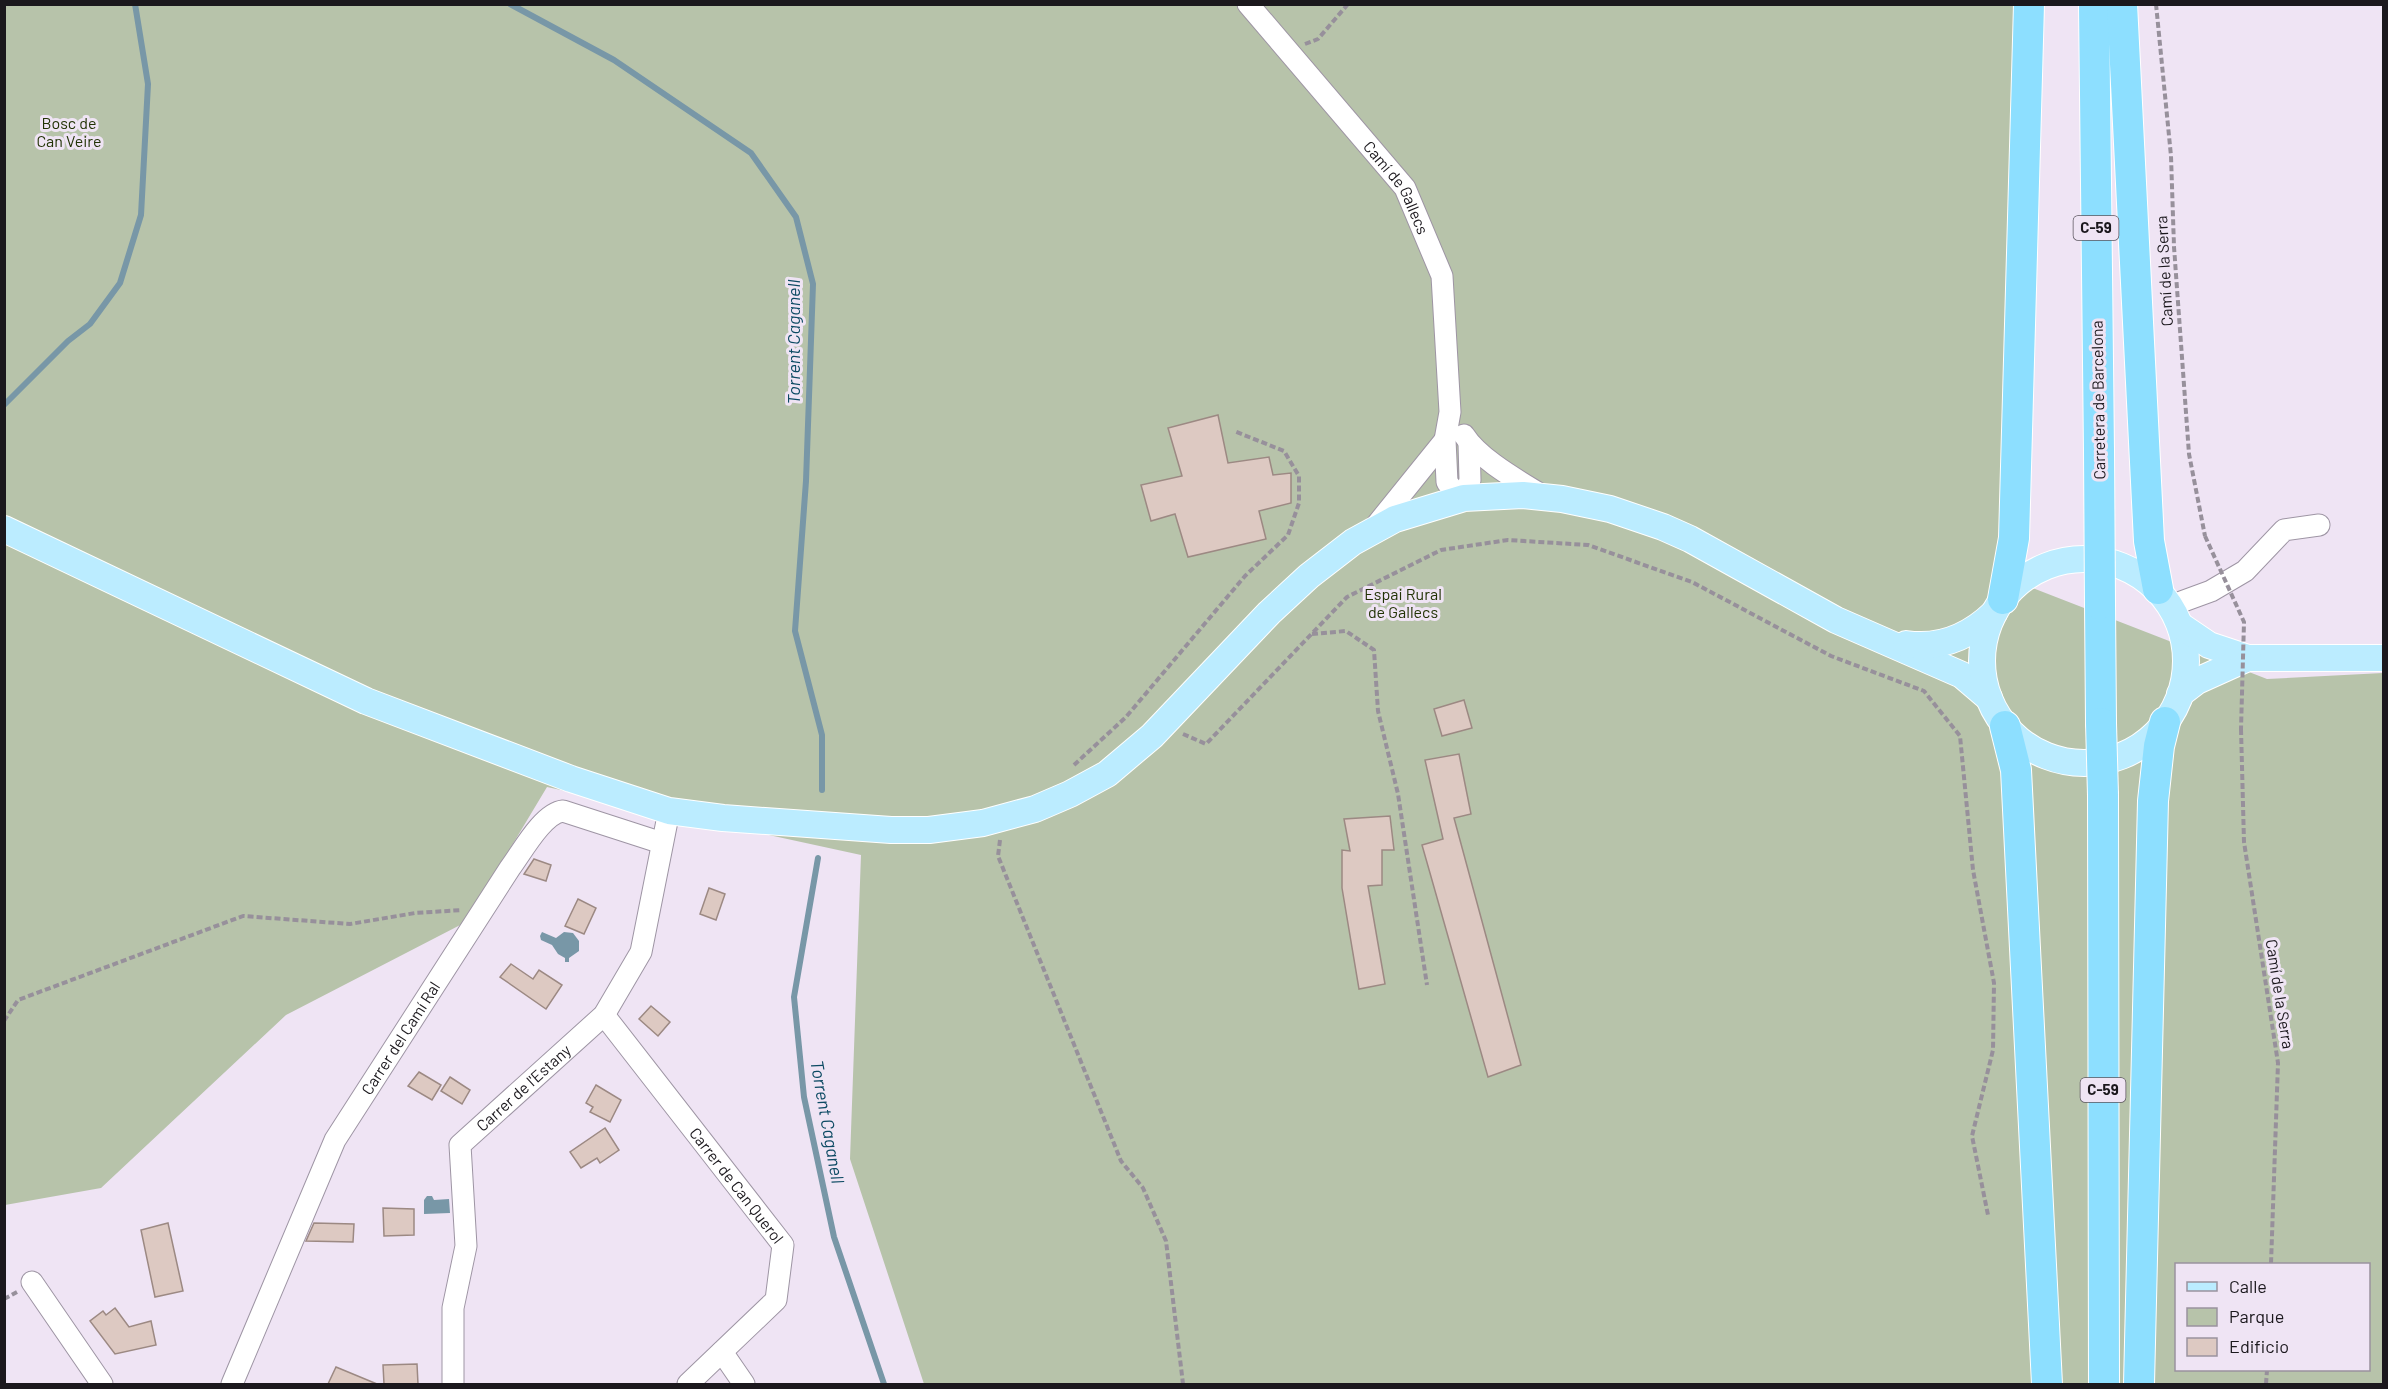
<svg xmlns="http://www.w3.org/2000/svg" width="2388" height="1389" font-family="Barlow,sans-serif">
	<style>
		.green { fill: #b7c3aa; fill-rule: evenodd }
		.water { fill: #7897a7 }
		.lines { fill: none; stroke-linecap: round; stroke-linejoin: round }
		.stream { stroke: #7897a7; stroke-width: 6 }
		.building { fill: #ddc9c2; stroke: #9c8983; stroke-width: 1.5 }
		.minor-casing { stroke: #9e95a4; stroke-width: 23 }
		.major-casing { stroke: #fff; stroke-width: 28 }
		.highway-casing { stroke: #fff; stroke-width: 32 }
		.path { stroke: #97909b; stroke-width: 4; stroke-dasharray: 6 3; stroke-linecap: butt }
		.minor { stroke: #fff; stroke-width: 21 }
		.major { stroke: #bbecff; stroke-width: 26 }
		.highway { stroke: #8ddfff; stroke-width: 30 }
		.highway-bridge-casing { stroke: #fff; stroke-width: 32; stroke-linecap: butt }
		.path-bridge { stroke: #97909b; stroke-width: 4; stroke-dasharray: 6 3; stroke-linecap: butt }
		.highway-bridge { stroke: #8ddfff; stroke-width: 30 }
		.labels { text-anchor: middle; stroke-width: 6; stroke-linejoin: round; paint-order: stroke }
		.shield { fill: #efe4f4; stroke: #5b555e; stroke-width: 1.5 }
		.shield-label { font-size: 15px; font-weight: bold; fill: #1b181d }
		.park-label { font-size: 16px; fill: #223305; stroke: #efe4f4 }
		.street-label { font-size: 16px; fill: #1b181d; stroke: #efe4f4 }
		.water-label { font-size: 18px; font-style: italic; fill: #0c4a63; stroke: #efe4f4 }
	</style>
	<rect width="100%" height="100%" fill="#efe4f4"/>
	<path class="green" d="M5,5h2015l-21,570 268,104 116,-6v711h-1459l-74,-225 11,-304 -314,-68 -81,135 -180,93 -185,173 -96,17zM2176,1264h192v106h-192z"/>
	<g class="water">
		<polygon points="542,932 556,938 564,932 573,933 579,941 579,951 569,958 569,962 565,962 565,958 558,954 552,945 541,940 540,936"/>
		<polygon points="427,1196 432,1196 434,1200 449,1199 450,1213 424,1214 424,1200"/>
	</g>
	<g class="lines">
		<g class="stream">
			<polyline points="510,4 614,60 751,153 796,217 813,284 806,481 795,631 822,735 822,790"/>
			<polyline points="4,405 68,341 90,324 120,283 141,215 148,84 135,4"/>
			<polyline points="818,858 794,997 804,1097 834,1237 884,1384"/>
		</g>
	</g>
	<g class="building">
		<polygon points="1218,415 1228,463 1269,457 1273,475 1291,473 1291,503 1259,511 1266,539 1188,557 1175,514 1151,521 1141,485 1182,476 1168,428"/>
		<polygon points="1464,700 1472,728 1442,736 1434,709"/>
		<polygon points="1459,754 1471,814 1454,818 1521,1065 1488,1077 1422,845 1443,839 1425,760"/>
		<polygon points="1390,816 1394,850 1382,850 1382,885 1368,886 1385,984 1359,989 1342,888 1342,850 1350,851 1344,819"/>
		<polygon points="534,859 551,865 546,881 524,874"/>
		<polygon points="709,888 725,894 716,920 700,914"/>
		<polygon points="578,899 596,908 584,934 565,926"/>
		<polygon points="511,964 533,979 539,970 562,985 546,1009 500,977"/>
		<polygon points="651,1006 670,1022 658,1036 639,1019"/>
		<polygon points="419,1072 441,1085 432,1100 408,1086"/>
		<polygon points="450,1077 470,1090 462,1104 441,1091"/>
		<polygon points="596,1085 621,1100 610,1122 590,1112 593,1107 586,1103"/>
		<polygon points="605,1128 619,1150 600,1163 597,1158 581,1168 570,1152"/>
		<polygon points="383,1208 414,1209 414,1235 384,1236"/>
		<polygon points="168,1223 183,1291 155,1297 141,1230"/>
		<polygon points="314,1223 354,1224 353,1242 306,1241"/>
		<polygon points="115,1308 129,1327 151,1321 156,1345 115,1354 90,1321 103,1311 106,1315"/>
		<polygon points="417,1364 418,1384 384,1384 383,1365"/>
		<polygon points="336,1367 377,1384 328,1384"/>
	</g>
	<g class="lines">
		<defs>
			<g id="minor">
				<path id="s1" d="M1248,4l157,184 37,88 8,136 -5,28 2,42 8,11 9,5 6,-18 -1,-37"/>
				<path d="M1464,435c15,24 55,46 79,61"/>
				<polyline points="1374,528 1445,440"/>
				<polyline points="2170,606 2211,591 2245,571 2284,530 2319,525"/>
				<path id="s2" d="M604,1015l179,230 -7,55 -88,84"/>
				<polyline points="32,1282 102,1384"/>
				<polyline points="722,1352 744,1384"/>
				<path id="s3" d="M232,1384l103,-244 175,-272c12,-16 33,-55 53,-57l99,32"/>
				<path id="s4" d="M453,1384v-76l13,-62 -6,-101 144,-130 37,-63 28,-141"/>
			</g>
			<g id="major">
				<polyline points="4,529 366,701 571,779 669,811 723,818 891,830 929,830 983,823 1035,809 1070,794 1107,774 1152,736 1269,613 1309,576 1353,542 1395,519 1464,498 1523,495 1562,499 1610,509 1663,527 1690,539 1836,620 1962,675 1989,698"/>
				<circle cx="2084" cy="661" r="102"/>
				<polyline points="2181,626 2209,645 2248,658 2384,658"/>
				<path d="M1906,644c34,5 63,-7 88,-31"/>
				<polyline points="2180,694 2197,681 2248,658"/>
			</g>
			<g id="highway">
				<polyline points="2094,4 2099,451"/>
				<polyline points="2122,4 2149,541 2158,589"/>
				<polyline points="2003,599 2014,538 2029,4"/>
				<polyline points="2100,604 2101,723"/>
				<polyline points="2005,726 2016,770 2047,1384"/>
				<polyline points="2103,795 2104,1384"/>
				<polyline points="2139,1384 2153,801 2159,746 2165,722"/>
			</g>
		</defs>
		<use href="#minor" class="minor-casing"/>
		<use href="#major" class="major-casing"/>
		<use href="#highway" class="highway-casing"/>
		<g class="path">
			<polyline points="2156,4 2171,156 2174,247 2189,454 2205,536"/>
			<polyline points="1305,44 1318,39 1348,4"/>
			<polyline points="1312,634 1346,631 1374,650 1378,711 1398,794 1427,985"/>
			<polyline points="2241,729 2244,842 2278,1063 2271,1264"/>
			<polyline points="1183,734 1206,744 1347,597 1441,550 1508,540 1588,545 1692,582 1831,656 1924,691 1960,736 1973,870 1994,983 1993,1050 1972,1136 1988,1215"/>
			<polyline points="1074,765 1126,717 1245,576 1288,535 1299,503 1299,476 1284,451 1234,431"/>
			<polyline points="1000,840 998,856 1121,1161 1143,1188 1166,1241 1183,1384"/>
			<polyline points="4,1021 18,1000 243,916 350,924 415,913 462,910"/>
			<polyline points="4,1299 17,1292"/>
			<polyline points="2266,1384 2267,1370"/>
		</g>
		<use href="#minor" class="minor"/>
		<use href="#major" class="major"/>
		<use href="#highway" class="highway"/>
		<defs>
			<g id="highway-bridge">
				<polyline points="2099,451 2100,604"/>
				<polyline points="2101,723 2103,795"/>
			</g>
		</defs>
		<use href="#highway-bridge" class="highway-bridge-casing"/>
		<polyline class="path-bridge" points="2205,536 2244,622 2241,729"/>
		<use href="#highway-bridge" class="highway-bridge"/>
	</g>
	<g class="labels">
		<g class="shield">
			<rect x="2073.5" y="216" width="45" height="24" rx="4.5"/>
			<rect x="2080.5" y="1078" width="45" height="24" rx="4.5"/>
		</g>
		<g class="shield-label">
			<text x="2096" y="233">C-59</text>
			<text x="2103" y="1095">C-59</text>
		</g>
		<g class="park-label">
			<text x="69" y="129">Bosc de<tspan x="69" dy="18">Can Veire</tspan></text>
			<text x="1403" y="600">Espai Rural<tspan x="1403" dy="18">de Gallecs</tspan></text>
		</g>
		<g class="street-label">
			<text dy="6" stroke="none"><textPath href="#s1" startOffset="237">Camí de Gallecs</textPath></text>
			<text transform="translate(2164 271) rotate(-93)" y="6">Camí de la Serra</text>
			<text transform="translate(2098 400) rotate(-91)" y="6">Carretera de Barcelona</text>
			<text transform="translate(2280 994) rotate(81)" y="6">Camí de la Serra</text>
			<text dy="6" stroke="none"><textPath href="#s3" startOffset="386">Carrer del Camí Ral</textPath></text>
			<text dy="6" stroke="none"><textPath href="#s4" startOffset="326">Carrer de l'Estany</textPath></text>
			<text dy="6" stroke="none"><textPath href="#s2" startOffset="216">Carrer de Can Querol</textPath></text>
		</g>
		<g class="water-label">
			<text transform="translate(794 342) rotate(-90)" y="6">Torrent Caganell</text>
			<text transform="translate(827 1122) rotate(80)" y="6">Torrent Caganell</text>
		</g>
	</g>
	<rect width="2388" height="1389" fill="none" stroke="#1b181d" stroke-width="12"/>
	<rect x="2175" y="1263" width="195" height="108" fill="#efe4f4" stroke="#9a929e" stroke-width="1.5"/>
	<rect x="2187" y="1282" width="30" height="9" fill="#bbecff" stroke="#9a929e" stroke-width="1.5"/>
	<text x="2229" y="1293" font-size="18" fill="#1b181d">Calle</text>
	<rect x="2187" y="1308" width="30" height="18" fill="#b7c3aa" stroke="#9a929e" stroke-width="1.5"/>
	<text x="2229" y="1323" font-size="18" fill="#1b181d">Parque</text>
	<rect x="2187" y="1338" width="30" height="18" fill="#ddc9c2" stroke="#9a929e" stroke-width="1.5"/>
	<text x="2229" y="1353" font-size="18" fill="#1b181d">Edificio</text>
</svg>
